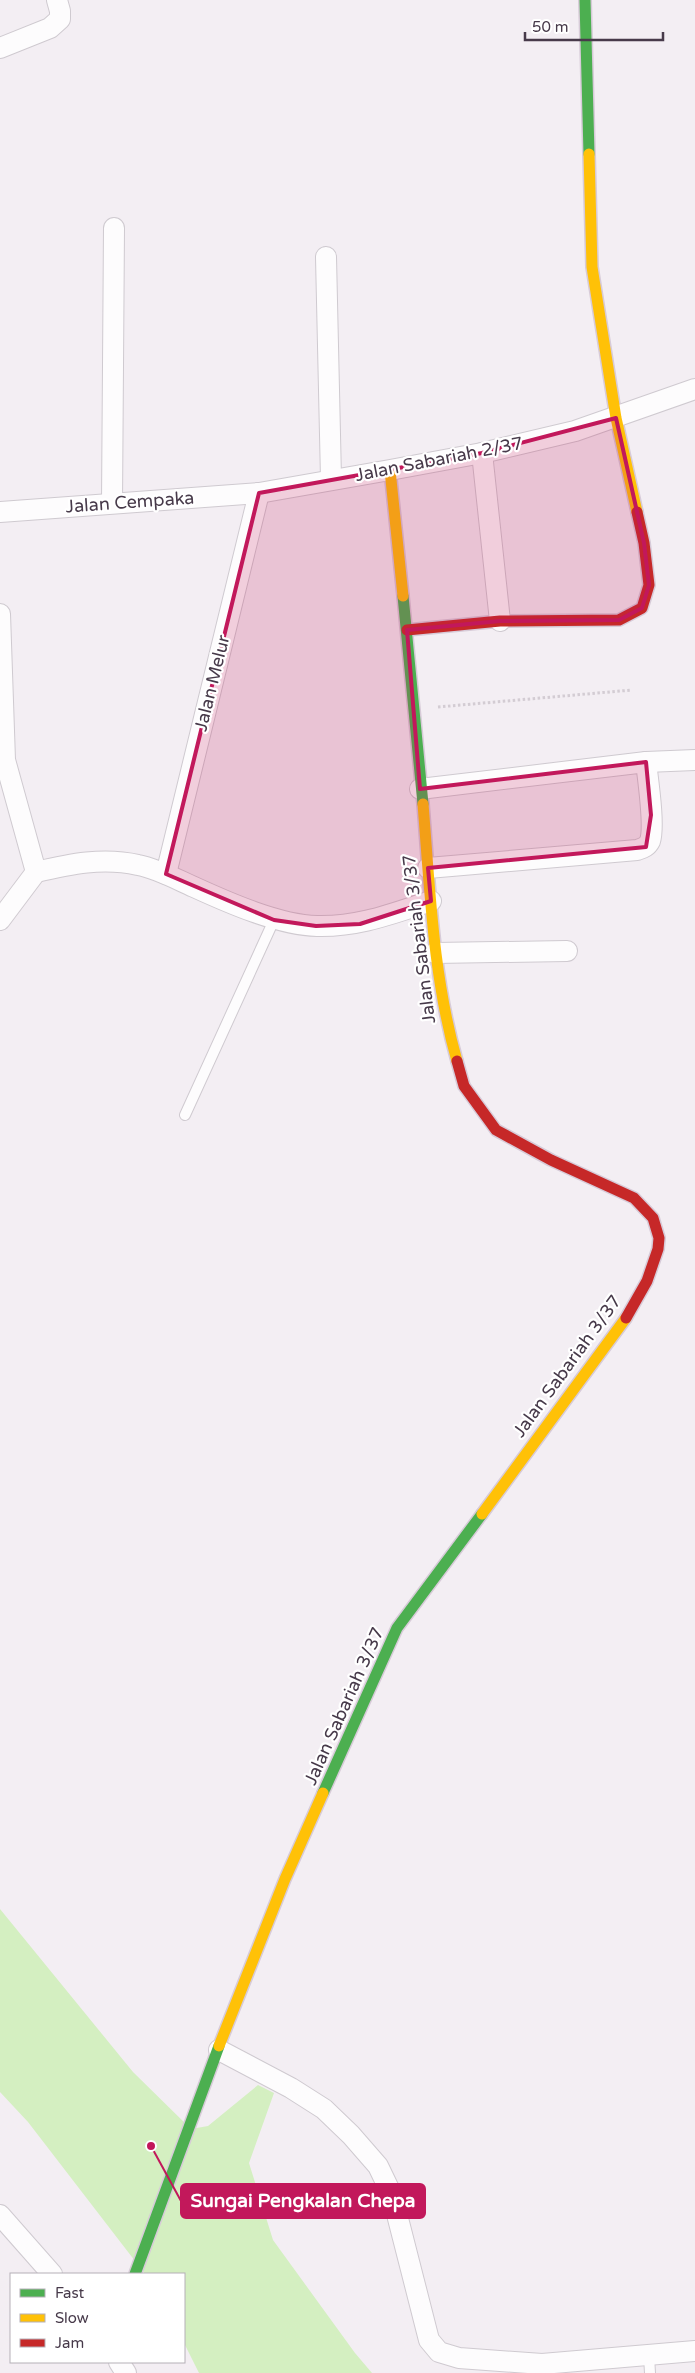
<svg xmlns="http://www.w3.org/2000/svg" width="695" height="2373" font-family="'Varela Round',sans-serif">
	<style>
		.water { fill: #d4efc1 }
		.lines { fill: none; stroke-linecap: round; stroke-linejoin: round }
		.lane-casing { stroke: #cfcad0; stroke-width: 12 }
		.street-casing { stroke: #cfcad0; stroke-width: 22 }
		.fast-casing { stroke: #d7cbd8; stroke-width: 14 }
		.slow-casing { stroke: #d7cbd8; stroke-width: 14 }
		.jam-casing { stroke: #d7cbd8; stroke-width: 14 }
		.path { stroke: #d3ccd3; stroke-width: 3; stroke-dasharray: 2.5 2.5; stroke-linecap: butt }
		.lane { stroke: #fdfcfd; stroke-width: 10 }
		.street { stroke: #fdfcfd; stroke-width: 20 }
		.fast { stroke: #4caf50; stroke-width: 11 }
		.slow { stroke: #ffc107; stroke-width: 11 }
		.jam { stroke: #c62828; stroke-width: 11 }
		.marked { fill: #c2185b; fill-opacity: 0.2; stroke: #c2185b; stroke-width: 4; stroke-linejoin: round }
		.labels { text-anchor: middle; stroke-width: 4.5; stroke-linejoin: round; paint-order: stroke }
		.street-label { font-size: 18px; fill: #473a4a; stroke: #fff }
		.leader { fill: none; stroke: #c2185b; stroke-width: 2 }
		.callout-dot { fill: #c2185b; stroke: #fff; stroke-width: 2 }
		.callout { fill: #c2185b; stroke: #c2185b; stroke-width: 2 }
		.callout-label { font-size: 19px; text-anchor: middle; font-weight: bold; fill: #fff }
	</style>
	<rect width="100%" height="100%" fill="#f3eef3"/>
	<polygon class="water" points="0,1909 133,2072 191,2129 208,2126 258,2085 274,2093 249,2163 273,2240 355,2353 372,2373 199,2373 184,2343 184,2274 145,2274 28,2122 0,2092"/>
	<g class="lines">
		<defs>
			<g id="lane">
				<polyline points="185,1115 274,920"/>
				<polyline points="649,2356 650,2373"/>
			</g>
			<g id="street">
				<polyline points="0,48 50,28 60,19 60,11 57,0"/>
				<polyline points="326,257 331,479"/>
				<polyline points="482,453 500,621"/>
				<polyline points="112,503 114,228"/>
				<polyline points="0,512 259,493 390,470 482,453 575,431 695,389"/>
				<polyline points="0,614 5,760 36,872"/>
				<polyline points="646,762 695,760"/>
				<path d="M420,789l226,-27c2,18 9,64 4,79 -3,6 -7,7 -13,9l-209,18"/>
				<path d="M36,872c34,-8 67,-15 102,-7 20,4 38,14 56,22 35,16 85,38 123,39 42,1 74,-12 114,-25"/>
				<polyline points="166,874 259,493"/>
				<polyline points="0,920 36,872"/>
				<polyline points="435,953 567,951"/>
				<polyline points="219,2050 291,2088 324,2109 351,2135 378,2166 392,2195 429,2340 439,2352 459,2358 542,2364 695,2351"/>
				<polyline points="0,2215 52,2274"/>
				<polyline points="119,2362 126,2373"/>
			</g>
			<g id="fast">
				<polyline points="585,0 589,154"/>
				<polyline points="403,596 423,804"/>
				<polyline points="323,1793 397,1628 482,1514"/>
				<polyline points="135,2274 219,2046"/>
			</g>
			<g id="slow">
				<polyline points="589,154 592,267 616,418 637,512"/>
				<polyline points="390,470 403,596"/>
				<path d="M423,804c7,86 10,173 34,257"/>
				<polyline points="482,1514 626,1318"/>
				<polyline points="219,2046 285,1879 323,1793"/>
			</g>
			<g id="jam">
				<polyline points="407,630 500,621 619,620 642,608 649,585 644,543 637,512"/>
				<polyline points="457,1061 464,1086 496,1130 551,1160 634,1198 653,1218 659,1238 658,1249 647,1281 626,1318"/>
			</g>
		</defs>
		<use href="#lane" class="lane-casing"/>
		<use href="#street" class="street-casing"/>
		<use href="#fast" class="fast-casing"/>
		<use href="#slow" class="slow-casing"/>
		<use href="#jam" class="jam-casing"/>
		<polyline class="path" points="438,707 632,690"/>
		<use href="#lane" class="lane"/>
		<use href="#street" class="street"/>
		<use href="#fast" class="fast"/>
		<use href="#slow" class="slow"/>
		<use href="#jam" class="jam"/>
	</g>
	<path class="marked" d="M616,418l28,125 5,42 -7,23 -23,12 -119,1 -93,9 13,159 226,-27 5,53 -5,32 -218,21 3,33 -71,23 -44,2 -42,-6 -108,-46 93,-381 223,-40z"/>
	<g class="labels">
		<g class="street-label">
			<text transform="translate(439 459) rotate(-11)" y="6">Jalan Sabariah 2/37</text>
			<text transform="translate(130 502) rotate(-4)" y="6">Jalan Cempaka</text>
			<text transform="translate(212 683) rotate(-76)" y="6">Jalan Melur</text>
			<text transform="translate(419 939) rotate(-97)" y="6">Jalan Sabariah 3/37</text>
			<text transform="translate(567 1366) rotate(-54)" y="6">Jalan Sabariah 3/37</text>
			<text transform="translate(344 1706) rotate(-66)" y="6">Jalan Sabariah 3/37</text>
		</g>
	</g>
	<path class="leader" d="M151 2146L181 2201"/>
	<circle class="callout-dot" cx="151" cy="2146" r="5"/>
	<rect class="callout" x="181" y="2184" width="244" height="34" rx="5"/>
	<g class="callout-label">
		<text x="303" y="2207">Sungai Pengkalan Chepa</text>
	</g>
	<rect x="10" y="2273" width="175" height="90" fill="#ffffff" stroke="#b5b0b7"/>
	<rect x="20" y="2289" width="25" height="8" fill="#4caf50" stroke="#b5b0b7"/>
	<text x="55" y="2298" font-size="15" fill="#473a4a">Fast</text>
	<rect x="20" y="2314" width="25" height="8" fill="#ffc107" stroke="#b5b0b7"/>
	<text x="55" y="2323" font-size="15" fill="#473a4a">Slow</text>
	<rect x="20" y="2339" width="25" height="8" fill="#c62828" stroke="#b5b0b7"/>
	<text x="55" y="2348" font-size="15" fill="#473a4a">Jam</text>
	<path d="M525 32v8h138v-8" fill="none" stroke="#473a4a" stroke-width="2.5"/>
	<text x="532" y="32" font-size="15" fill="#473a4a" stroke="#ffffff" stroke-width="4" paint-order="stroke">50 m</text>
</svg>
